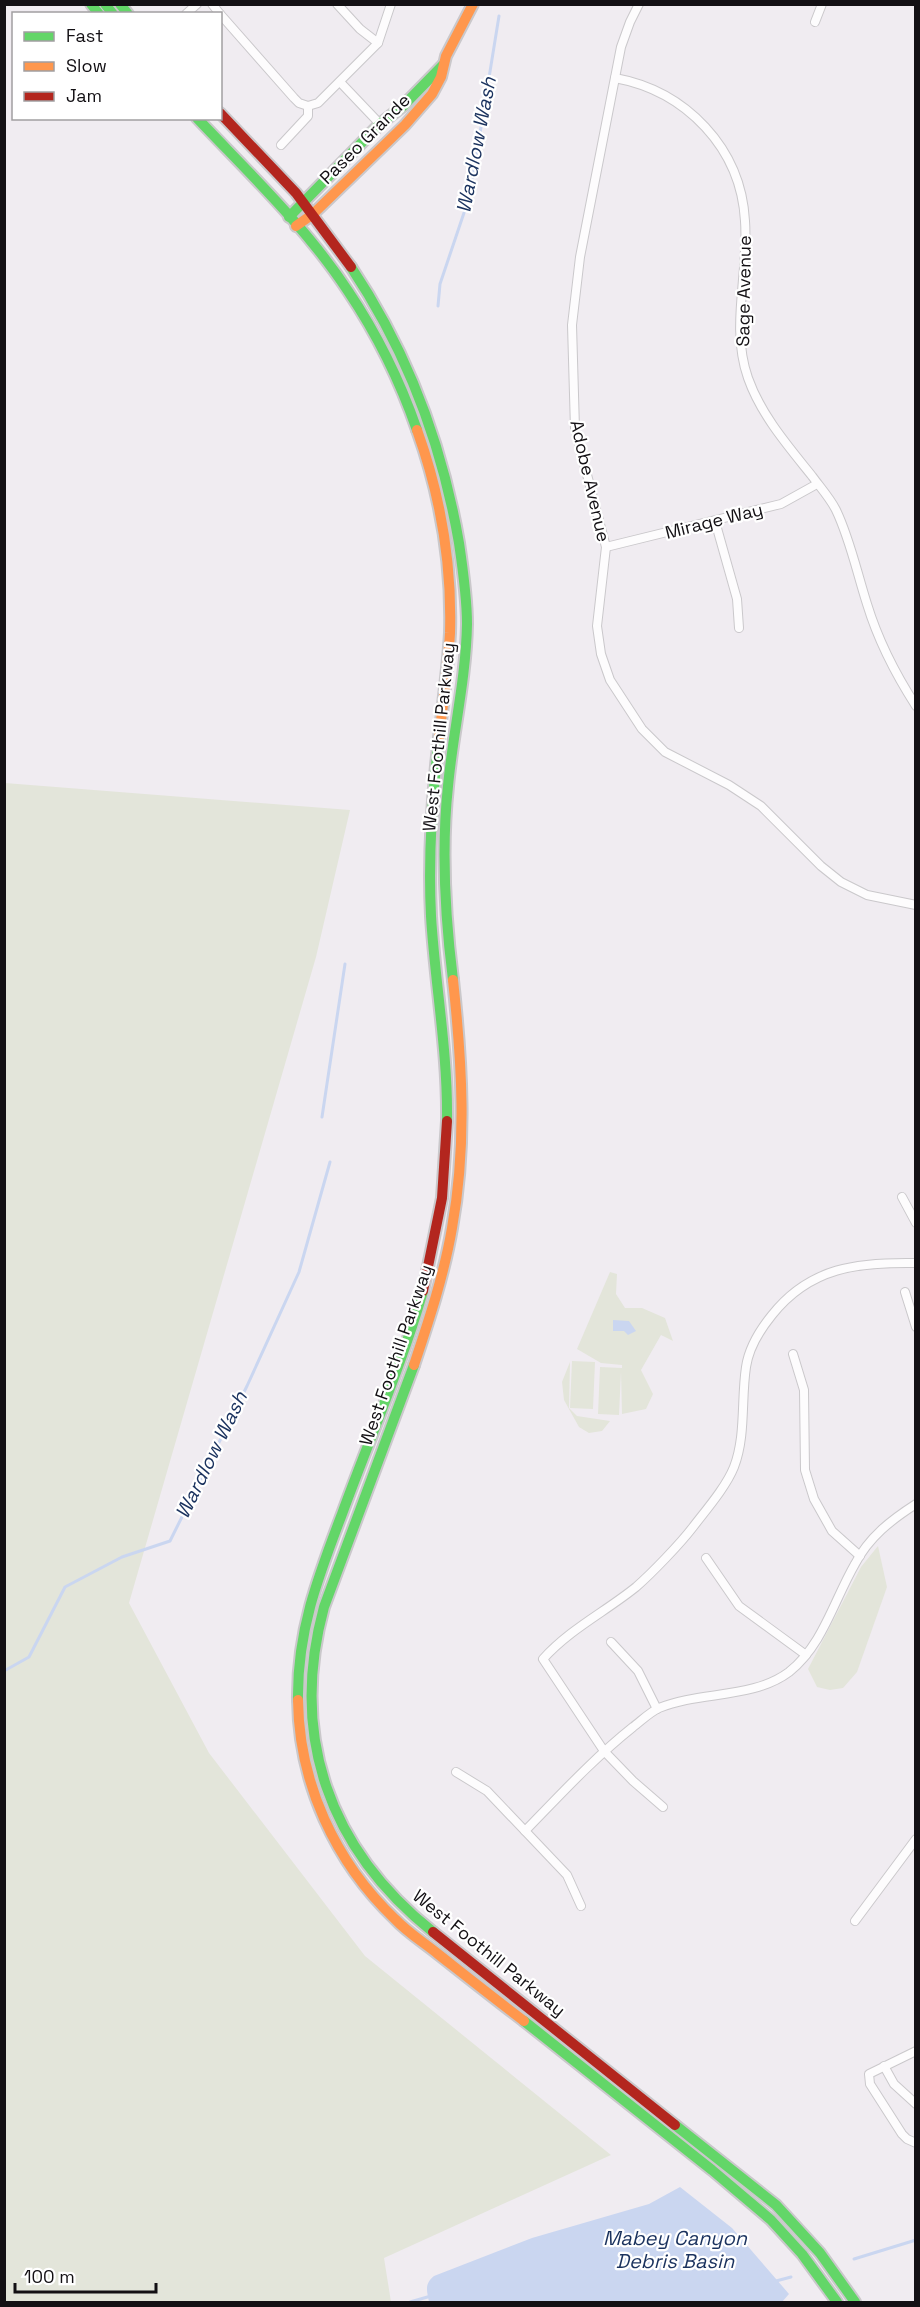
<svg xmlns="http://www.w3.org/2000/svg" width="920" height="2307" font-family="'Space Grotesk',sans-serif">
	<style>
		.green { fill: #e3e5da }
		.water { fill: #cad6f0 }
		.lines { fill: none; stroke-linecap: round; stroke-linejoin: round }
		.stream { stroke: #cad6f0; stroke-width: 3 }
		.street-casing { stroke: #cac8cb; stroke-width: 10 }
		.fast-casing { stroke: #cac8cb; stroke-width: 14 }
		.slow-casing { stroke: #cac8cb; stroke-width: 14 }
		.jam-casing { stroke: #cac8cb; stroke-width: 14 }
		.street { stroke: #fdfcfd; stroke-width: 8 }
		.fast { stroke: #63d668; stroke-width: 10 }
		.slow { stroke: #ff974d; stroke-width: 10 }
		.jam { stroke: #b3261e; stroke-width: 10 }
		.labels { text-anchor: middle; stroke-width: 4.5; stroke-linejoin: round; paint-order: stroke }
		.street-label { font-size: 18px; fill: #131014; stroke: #fff }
		.water-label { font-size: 20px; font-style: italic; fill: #1a325e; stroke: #fff }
	</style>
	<rect width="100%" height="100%" fill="#f0ecf1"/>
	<g class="green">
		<polygon points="5,783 350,810 316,957 129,1603 209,1753 365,1956 611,2155 384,2258 391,2302 5,2302"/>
		<polygon points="610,1272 617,1274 616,1294 625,1308 642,1308 665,1318 673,1341 661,1335 641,1370 653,1394 646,1409 622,1414 621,1372 619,1415 598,1414 600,1367 622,1368 622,1365 601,1363 577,1349"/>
		<polygon points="572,1361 595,1362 593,1409 570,1408"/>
		<polygon points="570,1362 569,1408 577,1416 610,1421 602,1431 589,1433 579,1427 564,1400 562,1382"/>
		<polygon points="878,1546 887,1587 857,1672 843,1688 830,1690 817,1687 808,1669 861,1567"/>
	</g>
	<g class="water">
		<polygon points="613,1320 629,1321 636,1331 628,1335 624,1331 613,1331"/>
		<path d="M680,2187l52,41 57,66 -7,8h-353c-2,-11 -5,-18 5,-26l98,-38 117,-34z"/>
	</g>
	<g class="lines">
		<g class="stream">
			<polyline points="438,306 440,284 470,195 499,16"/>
			<polyline points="322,1117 345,964"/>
			<polyline points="4,1671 29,1657 65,1587 122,1557 170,1541 247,1386 299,1272 330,1162"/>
			<polyline points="854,2259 916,2240"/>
			<polyline points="776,2281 791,2277"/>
			<polyline points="410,2302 431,2296"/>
		</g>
		<defs>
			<g id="street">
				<polyline points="212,4 220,14"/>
				<polyline points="337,4 360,29 378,43"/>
				<polyline points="639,4 630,22 621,47 580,257 572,325 575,429 606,547 597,626 601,654 610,680 642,729 665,752 729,785 761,806 821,866 841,882 867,895 916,905"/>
				<polyline points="186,14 197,4"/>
				<polyline points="220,14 294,98 299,103 308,106"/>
				<polyline points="815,22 822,4"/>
				<path d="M615,78c71,13 126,70 130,143 4,52 -15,106 3,157 13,37 40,68 64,98 8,11 18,22 24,34 14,29 21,63 31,94 11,36 29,71 49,102"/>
				<polyline points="340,82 380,124"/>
				<polyline points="308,106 318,103 378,43 391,4"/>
				<polyline points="281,145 308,116 308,106"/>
				<polyline points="715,521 737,599 739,628"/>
				<polyline points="606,547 781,504 817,484"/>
				<polyline points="902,1197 916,1223"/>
				<polyline points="905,1292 916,1327"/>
				<polyline points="793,1354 804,1390 805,1470 814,1499 832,1531 860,1556"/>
				<polyline points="706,1558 739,1606 806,1655"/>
				<polyline points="611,1642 638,1671 657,1709"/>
				<polyline points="456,1772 487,1791 567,1875 581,1906"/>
				<path d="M663,1807l-30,-26 -29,-30 -61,-92c27,-30 62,-47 93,-72 16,-14 44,-43 57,-60 13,-17 33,-40 41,-60 12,-31 7,-67 12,-100 3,-20 13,-36 26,-52 38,-48 86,-53 144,-52"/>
				<path d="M525,1831c35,-36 69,-73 108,-104 8,-6 17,-15 26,-19 41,-17 94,-9 130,-36 34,-27 45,-72 66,-108 14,-27 36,-44 61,-60"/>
				<polyline points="855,1921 916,1839"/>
				<polyline points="916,2051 869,2074 870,2084 902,2134 907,2139 916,2143"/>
				<polyline points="884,2066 894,2084 916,2104"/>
			</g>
			<g id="fast">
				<polyline points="91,4 99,14"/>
				<polyline points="105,4 113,14"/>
				<polyline points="120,4 128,14"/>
				<path d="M197,118c52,55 109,109 151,173 29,43 52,90 69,139"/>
				<polyline points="289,217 380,124 403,106 443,65"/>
				<path d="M351,267c56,84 91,177 108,276 4,27 8,54 8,81 -1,55 -14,108 -19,162 -7,65 -3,130 5,194"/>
				<path d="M439,738c-7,59 -11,118 -8,178 4,68 17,135 16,205"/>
				<path d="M414,1365l-90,242c-35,129 5,242 109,325"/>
				<path d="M298,1700c-1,-69 20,-123 44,-186 27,-74 59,-147 81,-223"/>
				<polyline points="524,2021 712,2170 771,2220 802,2254 837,2302"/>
				<polyline points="675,2125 776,2205 820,2253 855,2302"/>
			</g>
			<g id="slow">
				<polyline points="296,226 313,214 405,125 432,94 441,77 446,56 473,4"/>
				<path d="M417,430c23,64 35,135 33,203 -2,35 -7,70 -11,105"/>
				<path d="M414,1365c15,-45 30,-90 38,-137 15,-83 10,-165 1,-248"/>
				<path d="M298,1700c1,83 37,162 97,219 12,13 28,23 43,35 28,22 57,45 86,67"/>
			</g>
			<g id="jam">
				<polyline points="220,113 296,193 351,267"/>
				<polyline points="423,1291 442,1198 447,1121"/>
				<polyline points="433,1932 675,2125"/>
			</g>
		</defs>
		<use href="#street" class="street-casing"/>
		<use href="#fast" class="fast-casing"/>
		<use href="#slow" class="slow-casing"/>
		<use href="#jam" class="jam-casing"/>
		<use href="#street" class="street"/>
		<use href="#fast" class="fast"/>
		<use href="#slow" class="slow"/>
		<use href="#jam" class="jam"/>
	</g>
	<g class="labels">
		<g class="street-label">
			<text transform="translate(365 139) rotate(-45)" y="6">Paseo Grande</text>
			<text transform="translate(744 291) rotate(-89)" y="6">Sage Avenue</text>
			<text transform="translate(590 481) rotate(77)" y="6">Adobe Avenue</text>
			<text transform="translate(714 521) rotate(-14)" y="6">Mirage Way</text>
			<text transform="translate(439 737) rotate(-84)" y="6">West Foothill Parkway</text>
			<text transform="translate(396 1355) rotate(-71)" y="6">West Foothill Parkway</text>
			<text transform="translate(489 1953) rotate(39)" y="6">West Foothill Parkway</text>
		</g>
		<g class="water-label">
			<text transform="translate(476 145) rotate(-79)" y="7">Wardlow Wash</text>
			<text transform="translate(211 1455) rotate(-64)" y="7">Wardlow Wash</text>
			<text x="675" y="2245">Mabey Canyon<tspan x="675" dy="23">Debris Basin</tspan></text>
		</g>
	</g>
	<rect width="920" height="2307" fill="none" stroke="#131014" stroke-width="12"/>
	<rect x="12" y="12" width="210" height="108" fill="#ffffff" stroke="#a19fa1" stroke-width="1.5"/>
	<rect x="24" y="32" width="30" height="9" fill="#63d668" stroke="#a19fa1" stroke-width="1.5"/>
	<text x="66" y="42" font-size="18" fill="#131014">Fast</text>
	<rect x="24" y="62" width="30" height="9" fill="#ff974d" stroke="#a19fa1" stroke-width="1.5"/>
	<text x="66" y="72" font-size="18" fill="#131014">Slow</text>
	<rect x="24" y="92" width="30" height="9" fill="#b3261e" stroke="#a19fa1" stroke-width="1.5"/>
	<text x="66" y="102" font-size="18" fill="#131014">Jam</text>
	<path d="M15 2283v9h141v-9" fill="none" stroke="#131014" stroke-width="3"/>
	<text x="24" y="2283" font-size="18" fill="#131014" stroke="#ffffff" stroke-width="4.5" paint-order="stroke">100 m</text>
</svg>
